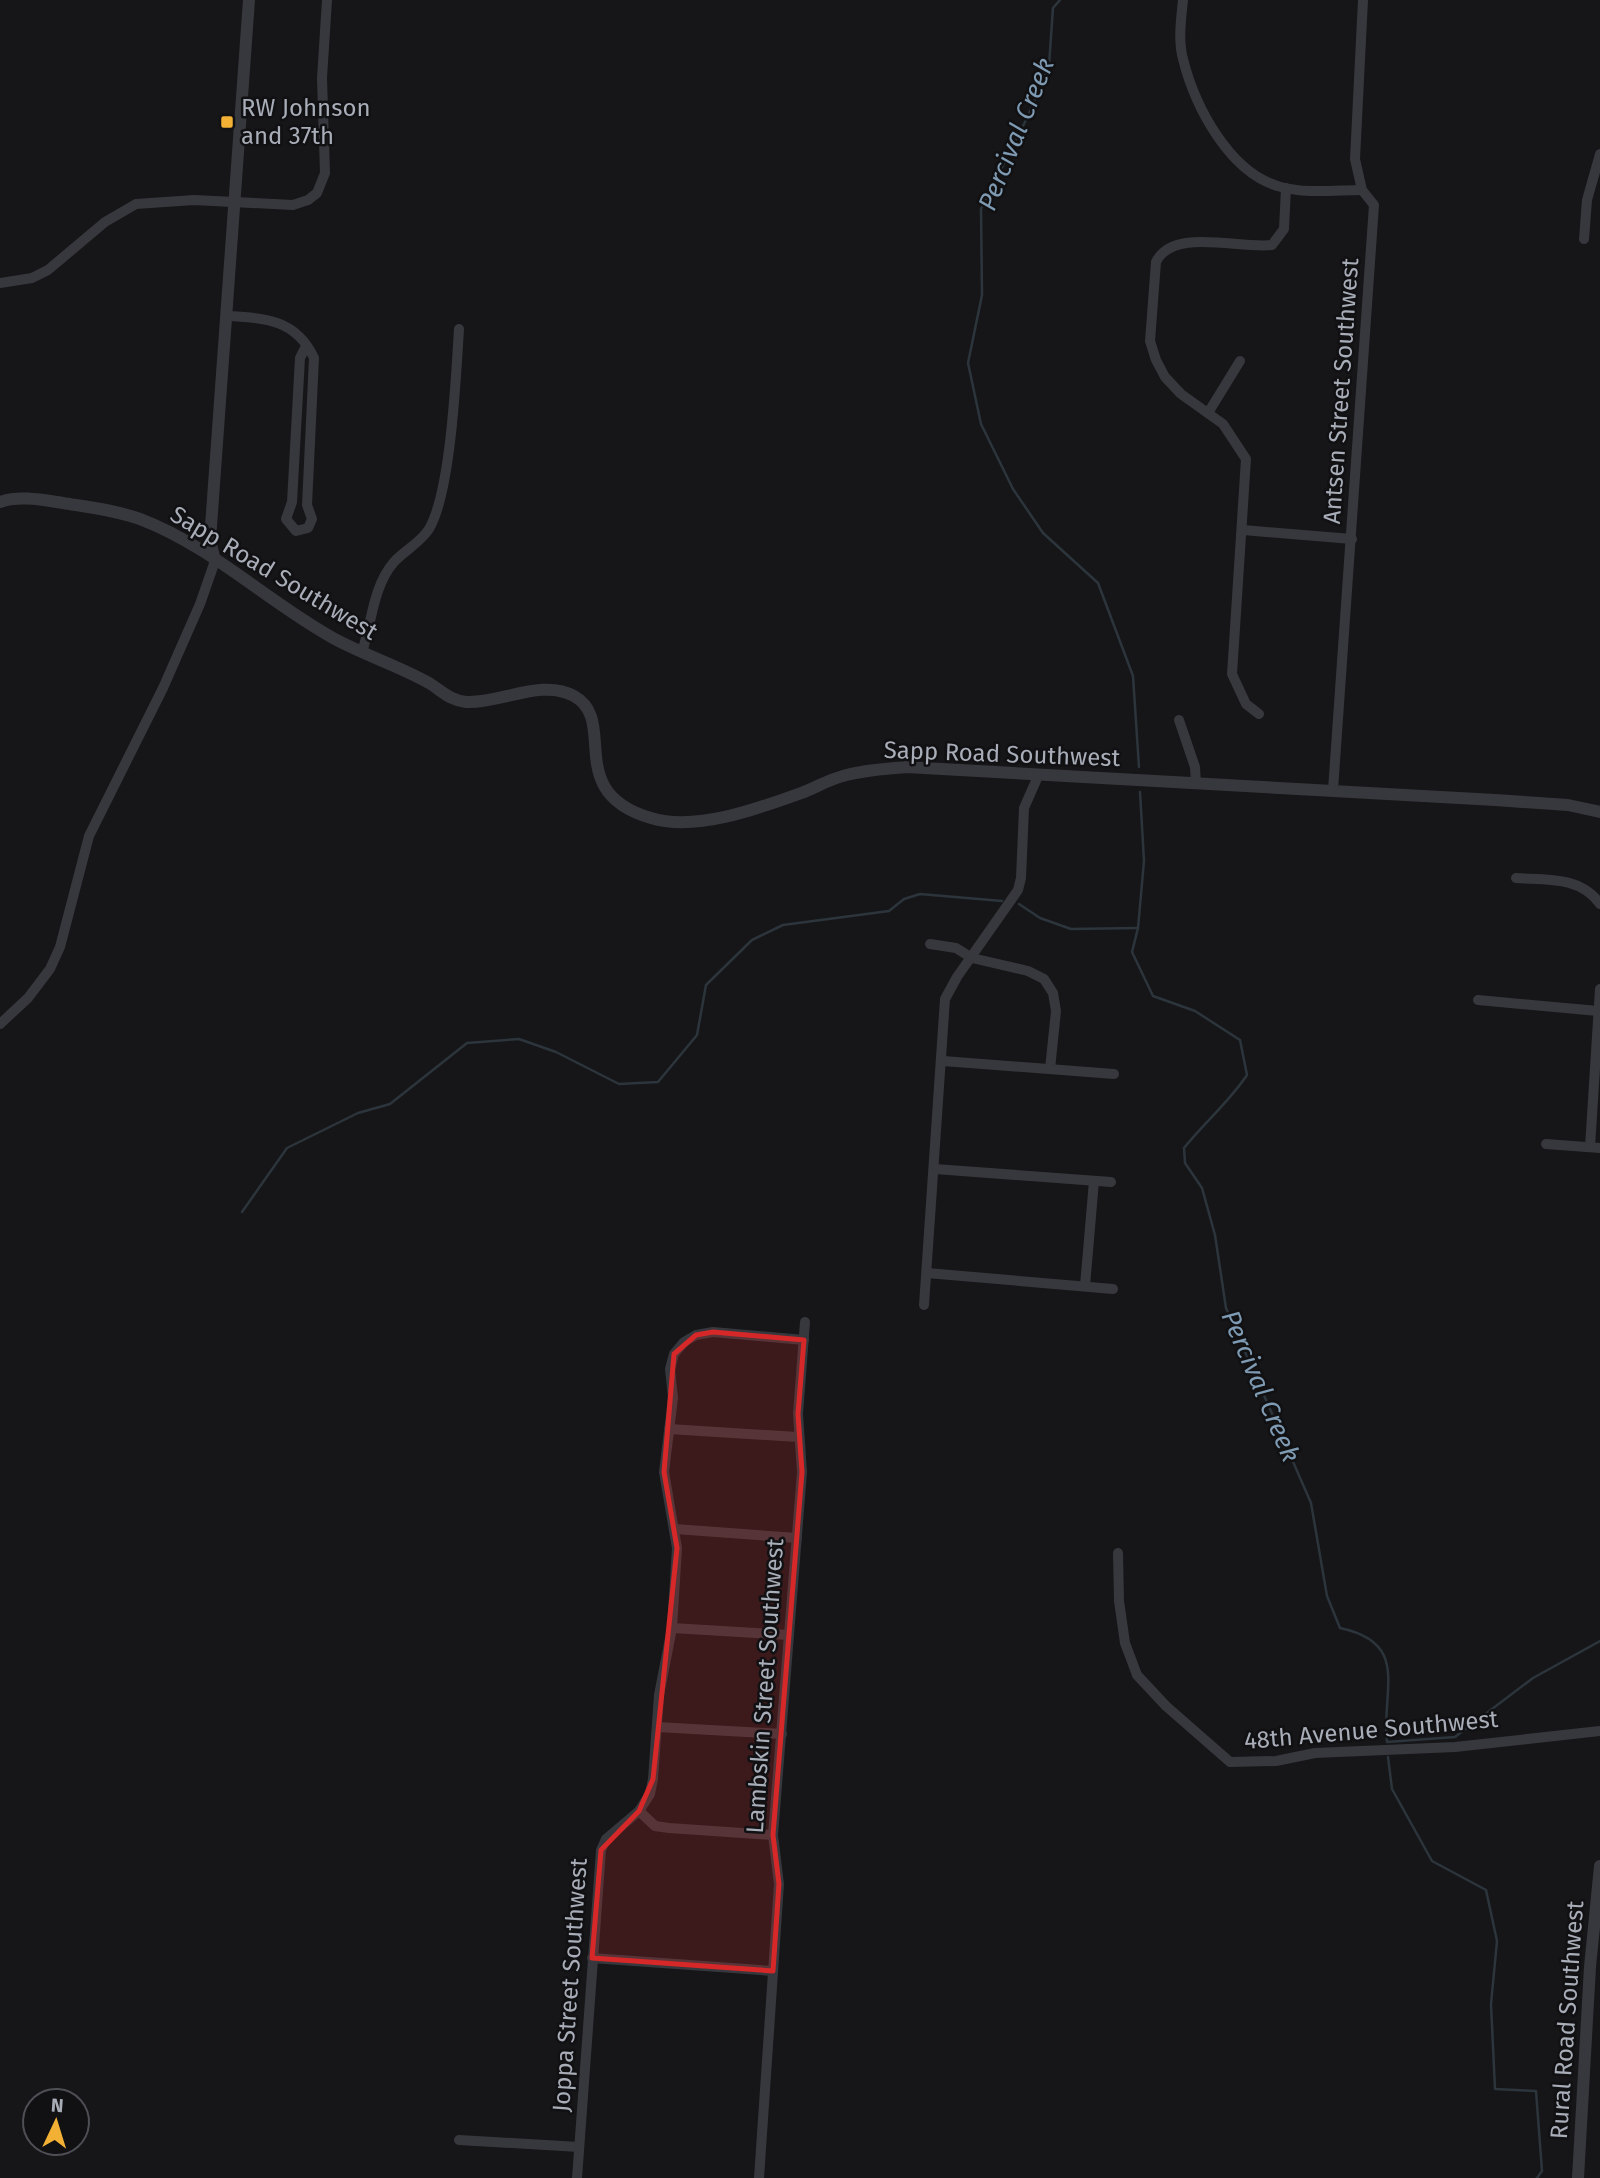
<svg xmlns="http://www.w3.org/2000/svg" width="1600" height="2178" font-family="'Fira Sans',sans-serif">
	<style>
		.lines { fill: none; stroke-linecap: round; stroke-linejoin: round }
		.stream { stroke: #2c353c; stroke-width: 2.5 }
		.minor { stroke: #37383d; stroke-width: 10 }
		.tertiary { stroke: #37383d; stroke-width: 12 }
		.marked { fill: #d62828; fill-opacity: 0.2; stroke: #d62828; stroke-width: 5; stroke-linejoin: round }
		.poi-dot { fill: #f2b134; stroke: #111113; stroke-width: 2.5 }
		.labels { text-anchor: middle; stroke-width: 5; stroke-linejoin: round; paint-order: stroke }
		.poi-label { font-size: 24px; fill: #a8adb8; stroke: #111113; text-anchor: start }
		.street-label { font-size: 24px; fill: #a8adb8; stroke: #111113 }
		.water-label { font-size: 26px; font-style: italic; fill: #7f9bb3; stroke: #111113 }
	</style>
	<rect width="100%" height="100%" fill="#161618"/>
	<g class="lines">
		<g class="stream">
			<polyline points="1060,0 1053,8 1049,65 1028,116 981,209 982,295 968,363 981,424 1013,489 1043,533 1098,583 1133,676 1139,767"/>
			<path d="M1140,792l4,69 -6,67 -6,24 21,44 42,15 45,29 7,35c-18,27 -43,48 -63,73l1,15 17,25 13,47 11,73 85,195 16,93 13,32c71,15 41,62 47,114l68,-5 78,-59 67,-37"/>
			<polyline points="1019,904 1040,918 1071,929 1138,928"/>
			<polyline points="242,1212 287,1148 358,1113 390,1104 467,1043 519,1039 556,1052 619,1084 658,1082 697,1035 706,985 752,940 783,925 889,911 904,899 920,894 1002,901"/>
			<polyline points="1388,1757 1392,1789 1432,1861 1486,1890 1497,1941 1491,2004 1495,2089 1536,2091 1542,2171 1537,2178"/>
		</g>
		<g class="minor">
			<path d="M1183,0c-2,20 -5,40 0,59 12,48 47,115 98,128 25,7 56,3 81,3"/>
			<polyline points="1584,239 1587,200 1600,154"/>
			<polyline points="0,283 32,278 48,270 105,222 136,204 194,200 293,205 308,200 317,193 325,173 322,78 327,0"/>
			<path d="M227,316c37,2 69,3 87,42l-7,147 5,14 -4,9 -12,3 -10,-12 6,-17 8,-144 6,-12"/>
			<polyline points="1208,413 1240,361"/>
			<polyline points="1243,530 1352,539"/>
			<path d="M362,652c10,-30 11,-66 32,-90 10,-11 27,-20 35,-33 22,-37 27,-154 30,-200"/>
			<path d="M1259,714l-13,-10 -14,-30 14,-215 -23,-35 -42,-30 -16,-17 -9,-17 -6,-19 6,-79c17,-35 82,-13 116,-17l12,-16 2,-41"/>
			<polyline points="1179,720 1195,767 1196,784"/>
			<polyline points="1333,790 1374,205 1362,190 1355,159 1363,0"/>
			<path d="M1516,878c30,2 65,-2 84,26"/>
			<polyline points="930,944 956,948 972,958 1028,971 1044,979 1053,993 1056,1011 1050,1069"/>
			<polyline points="1478,1000 1598,1011"/>
			<polyline points="0,1024 28,998 50,969 60,947 89,836 163,688 200,604 215,561"/>
			<polyline points="943,1061 1114,1074"/>
			<polyline points="1546,1144 1600,1148"/>
			<polyline points="1590,1147 1600,989"/>
			<polyline points="935,1169 1111,1182"/>
			<polyline points="927,1273 1113,1289"/>
			<polyline points="1085,1286 1094,1181"/>
			<polyline points="924,1305 945,999 957,977 1018,890 1021,878 1024,808 1039,774"/>
			<polyline points="669,1429 798,1437"/>
			<polyline points="675,1529 797,1538"/>
			<polyline points="1118,1553 1119,1601 1125,1643 1137,1675 1166,1706 1230,1762 1276,1761 1315,1753 1455,1747 1600,1731"/>
			<polyline points="672,1628 789,1635"/>
			<polyline points="657,1727 782,1734"/>
			<polyline points="639,1811 655,1826 669,1828 773,1835"/>
			<polyline points="592,1958 773,1971"/>
			<polyline points="459,2140 579,2147"/>
			<polyline points="577,2178 601,1850 606,1839 639,1811 650,1794 653,1779 659,1695 672,1628 677,1548 664,1472 673,1398 670,1369 674,1354 684,1342 696,1335 713,1332 804,1340"/>
			<polyline points="759,2178 779,1884 773,1835 802,1472 798,1414 805,1322"/>
		</g>
		<g class="tertiary">
			<path d="M0,502c19,-7 43,-2 63,1 25,4 52,7 77,16 71,27 128,83 193,119 31,17 66,28 96,45 13,8 20,17 37,19 34,2 76,-24 108,-6 45,25 -12,96 77,122 45,14 109,-10 153,-26 13,-5 26,-13 39,-16 20,-6 42,-7 63,-9l589,33 73,5 32,7"/>
			<polyline points="215,561 210,540 249,0"/>
			<polyline points="1578,2178 1590,1967 1600,1866"/>
		</g>
	</g>
	<path class="marked" d="M713,1332l91,8 -6,74 4,58 -29,363 6,49 -6,87 -181,-13 9,-108 38,-39 14,-32 24,-231 -13,-76 10,-118 22,-19z"/>
	<rect class="poi-dot" x="220" y="115" width="14" height="14" rx="3.5"/>
	<g class="labels">
		<g class="poi-label">
			<text x="241" y="116">RW Johnson<tspan x="241" dy="28">and 37th</tspan></text>
		</g>
		<g class="street-label">
			<text transform="translate(1341 391) rotate(-86)" y="8">Antsen Street Southwest</text>
			<text transform="translate(274 573) rotate(31)" y="8">Sapp Road Southwest</text>
			<text transform="translate(1002 754) rotate(2)" y="8">Sapp Road Southwest</text>
			<text transform="translate(765 1686) rotate(-86)" y="8">Lambskin Street Southwest</text>
			<text transform="translate(1371 1730) rotate(-5)" y="8">48th Avenue Southwest</text>
			<text transform="translate(570 1985) rotate(-86)" y="8">Joppa Street Southwest</text>
			<text transform="translate(1567 2020) rotate(-86)" y="8">Rural Road Southwest</text>
		</g>
		<g class="water-label">
			<text transform="translate(1016 134) rotate(-68)" y="9">Percival Creek</text>
			<text transform="translate(1261 1386) rotate(67)" y="9">Percival Creek</text>
		</g>
	</g>
	<g transform="translate(56 2122) rotate(4)"><circle r="33" fill="#111113" stroke="#4d4f55" stroke-width="2"/>
	<path d="M0-5L12 26L0 18L-12 26Z" fill="#f2b134"/>
	<text y="-10" font-size="19" font-weight="bold" text-anchor="middle" fill="#a8adb8">N</text>
	</g>
</svg>
